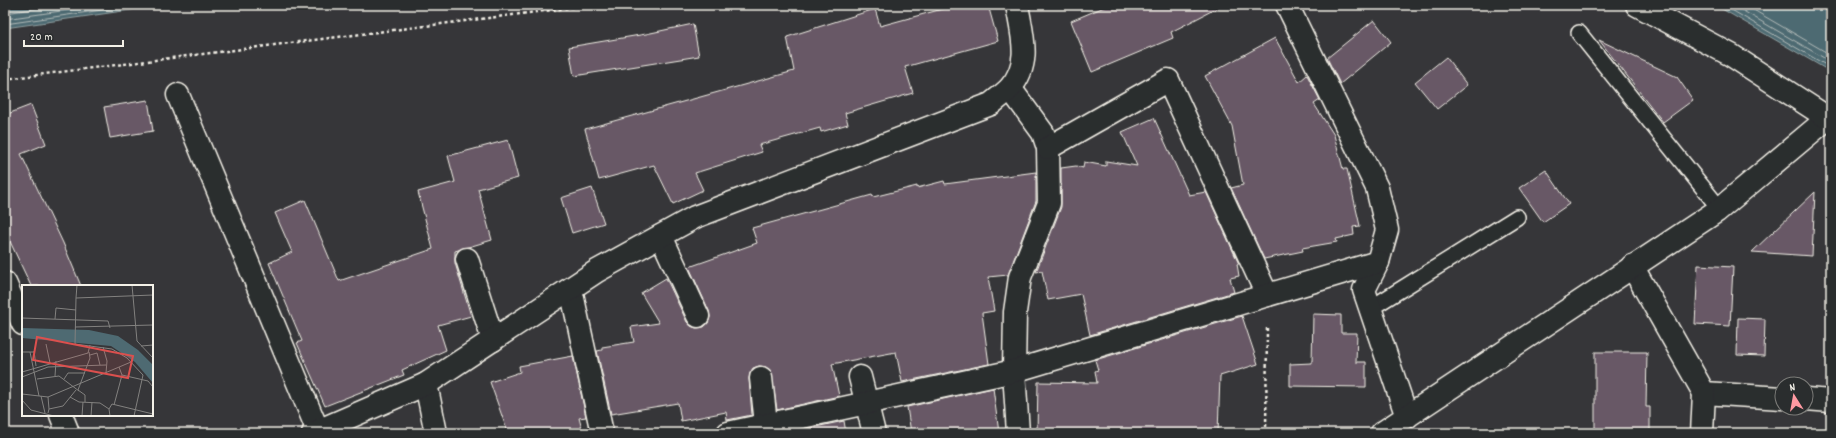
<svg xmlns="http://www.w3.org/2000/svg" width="1836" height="438" font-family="Dekko,sans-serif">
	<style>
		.water { fill: #4e6a72; stroke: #90a0a1 }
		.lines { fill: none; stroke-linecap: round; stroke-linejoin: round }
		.shore { stroke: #b2bbb9; stroke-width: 1 }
		.building { fill: #675966; stroke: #f4f1e8 }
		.service-casing { stroke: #f4f1e8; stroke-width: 18 }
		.minor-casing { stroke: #f4f1e8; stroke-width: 25 }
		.tertiary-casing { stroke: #f4f1e8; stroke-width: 25 }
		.path { stroke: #f4f1e8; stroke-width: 2.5; stroke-dasharray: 3 3; stroke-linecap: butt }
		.service { stroke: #2a2d2e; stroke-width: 15 }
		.minor { stroke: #2a2d2e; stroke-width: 22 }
		.tertiary { stroke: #2a2d2e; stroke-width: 22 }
		.inset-road { fill: none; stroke: #82817f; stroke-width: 1 }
		.view { fill: #dc504e; fill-opacity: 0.15; stroke: #dc504e; stroke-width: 2 }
		.inset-edge { fill: none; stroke: #f4f1e8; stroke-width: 2 }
	</style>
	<rect width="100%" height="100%" fill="#363639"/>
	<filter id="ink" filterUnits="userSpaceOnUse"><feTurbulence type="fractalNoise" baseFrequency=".025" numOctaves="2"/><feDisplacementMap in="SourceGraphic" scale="8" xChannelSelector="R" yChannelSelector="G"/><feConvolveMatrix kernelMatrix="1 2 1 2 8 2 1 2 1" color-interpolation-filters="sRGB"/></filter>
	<g filter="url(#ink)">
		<g class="water">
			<polygon points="5,5 165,5 5,28"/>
			<polygon points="1715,5 1831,5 1831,72"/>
		</g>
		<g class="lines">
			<g class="shore">
				<polyline points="1723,5 1831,68"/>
				<polyline points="1733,5 1831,62"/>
				<polyline points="1745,5 1831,55"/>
				<polyline points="5,13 61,5"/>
				<polyline points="5,19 103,5"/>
				<polyline points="5,24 137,5"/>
			</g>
		</g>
		<g class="building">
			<polygon points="957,5 988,5 998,41 905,67 913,93 845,113 848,124 821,132 820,128 759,145 762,152 695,173 703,190 673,204 654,165 599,180 585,129 794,71 787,37 875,9 880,26"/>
			<polygon points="1109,5 1223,5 1171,32 1173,38 1092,72 1071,21"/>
			<polygon points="1374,20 1391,42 1340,84 1327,58"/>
			<polygon points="693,24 699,56 574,76 569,47 646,34"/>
			<polygon points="1275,38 1299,82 1307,75 1320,100 1314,104 1334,135 1343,169 1347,169 1360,226 1353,227 1354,235 1336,239 1337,242 1302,248 1303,251 1264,259 1231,188 1243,185 1232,126 1205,76"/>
			<polygon points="1599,40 1677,77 1693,100 1663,122"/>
			<polygon points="1446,57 1467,85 1437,109 1415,82"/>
			<polygon points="148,100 153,131 110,138 104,107"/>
			<polygon points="31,105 46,144 21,154 63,243 81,286 31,286 5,231 5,115"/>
			<polygon points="1154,118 1189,195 1206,192 1239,264 1237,264 1239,276 1230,278 1234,292 1090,335 1081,294 1048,300 1042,271 1036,272 1061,207 1061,168 1076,166 1083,168 1084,162 1106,166 1106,161 1137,166 1122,132"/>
			<polygon points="508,140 518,178 478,189 492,240 455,251 455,263 471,316 438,325 446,350 402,370 404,375 325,406 297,343 302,341 269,263 292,252 275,213 305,200 339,281 433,249 418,192 455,182 448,156"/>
			<polygon points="1546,170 1569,204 1543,222 1519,188"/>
			<polygon points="1036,172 1036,201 1008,275 988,277 994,311 982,313 989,364 902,382 896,352 832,364 839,396 777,410 771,371 766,367 759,366 753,368 750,373 749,379 752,415 727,420 726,412 681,421 678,403 611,414 597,351 602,350 602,347 634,342 631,327 659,323 641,293 666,278 687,322 691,326 696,328 704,327 708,323 710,317 709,311 689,267 757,243 752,228 872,195 873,197 917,186 917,188 944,181 945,184"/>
			<polygon points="592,188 604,223 572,233 561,198"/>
			<polygon points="1815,192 1812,256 1752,252"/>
			<polygon points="1698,265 1733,267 1730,326 1695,324"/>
			<polygon points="1313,314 1341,315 1341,333 1357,333 1356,362 1366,362 1366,387 1290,386 1290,364 1312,363"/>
			<polygon points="1242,316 1258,364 1220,376 1218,433 1037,433 1038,382 1097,383 1095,371 1098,370 1095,360"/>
			<polygon points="1738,318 1765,319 1764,356 1737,355"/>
			<polygon points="1595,352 1647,352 1646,407 1650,407 1650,433 1595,433"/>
			<polygon points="573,356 586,417 579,418 583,433 508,433 490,382 520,372 519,366"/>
			<polygon points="993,388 999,433 911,433 907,407"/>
			<polygon points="844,421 846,433 787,433"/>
		</g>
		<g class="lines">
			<defs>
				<g id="service">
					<polyline points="1579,33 1720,209"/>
					<polyline points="1371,308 1517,217"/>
				</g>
				<g id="minor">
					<polyline points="1287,5 1377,188 1387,230 1378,262 1364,290 1407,417"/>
					<polyline points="1010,88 1043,133 1048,148 1049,203 1020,277 1015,312 1014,371 1018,433"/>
					<polyline points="178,95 318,431"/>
					<polyline points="1048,148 1168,80 1267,295"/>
					<polyline points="661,236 698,316"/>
					<polyline points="467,259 493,340"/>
					<polyline points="1632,266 1704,393 1782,398"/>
					<polyline points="5,283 23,324"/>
					<polyline points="571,289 602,433"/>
					<polyline points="860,377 874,433"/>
					<polyline points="761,378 767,433"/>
					<polyline points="426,384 436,433"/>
					<polyline points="1806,399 1831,401"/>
					<polyline points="61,415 67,430 63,433"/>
					<polyline points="728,433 1014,371 1378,262"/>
					<polyline points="1382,433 1717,211 1828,118"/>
					<polyline points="1702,433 1704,393"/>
				</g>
				<g id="tertiary">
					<polyline points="1637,5 1731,55 1831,120"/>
					<path d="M313,433l113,-49 171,-113 98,-54 296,-113c6,-5 13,-10 19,-16 22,-25 12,-53 7,-83"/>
				</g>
			</defs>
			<use href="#service" class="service-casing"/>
			<use href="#minor" class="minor-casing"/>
			<use href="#tertiary" class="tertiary-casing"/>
			<g class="path">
				<polyline points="5,79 592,5"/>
				<polyline points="1266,433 1267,326"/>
			</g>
			<use href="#service" class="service"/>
			<use href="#minor" class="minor"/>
			<use href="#tertiary" class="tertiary"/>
		</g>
	</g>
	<g transform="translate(22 285)">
		<rect width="131" height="131" fill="#363639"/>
		<path d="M0,43l67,2 29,6 20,14 15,15v18l-18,-21 -24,-16 -89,-8z" fill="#4e6a72"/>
		<path class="inset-road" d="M110,0l5,56 16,17M54,13l1,-13M0,33l86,3 2,7M33,34l1,-11 20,2M53,42l78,-2M24,59l4,19M119,61l12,-1M81,62l4,14 -1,12M12,66l2,15M0,67h13M8,67l9,44M68,70l7,-2 3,12M97,82l3,8 26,6 5,6M0,87l66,-19 2,-8M33,91l1,-15M0,92l26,-10 58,-2M15,94l22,-3 20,15M42,94l4,-6h17M0,109l26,3 83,-35M19,111l4,17M26,112l1,12M48,112l9,5 21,1 9,6 1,7M0,115l9,10 23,6M63,117v-7l-7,-5 12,-32 -1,-6M92,120l8,-30M87,124l3,-5 41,10M26,128l1,-4 14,-3 13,-16M60,131l1,-14M69,131l1,-14M112,131l9,-41 -16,-17 -15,-9 -37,-5 1,-46 77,-3"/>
		<path class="view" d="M15,52l96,19 -5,22 -95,-18z"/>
		<rect width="131" height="131" class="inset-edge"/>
	</g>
	<rect width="1836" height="438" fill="none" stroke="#2a2d2e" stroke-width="20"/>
	<rect x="10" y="10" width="1816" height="418" fill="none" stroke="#f4f1e8" stroke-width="1.5" filter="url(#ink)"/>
	<g transform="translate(1794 396) rotate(349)"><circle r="19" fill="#2a2d2e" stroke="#7b7b78"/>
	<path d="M0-3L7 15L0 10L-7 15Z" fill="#ff9aa2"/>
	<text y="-6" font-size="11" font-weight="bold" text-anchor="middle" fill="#f4f1e8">N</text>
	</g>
	<path d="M24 40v6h99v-6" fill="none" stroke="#f4f1e8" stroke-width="2"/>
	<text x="30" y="40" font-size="12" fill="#f4f1e8" stroke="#2a2d2e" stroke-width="3" paint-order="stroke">20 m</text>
</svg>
